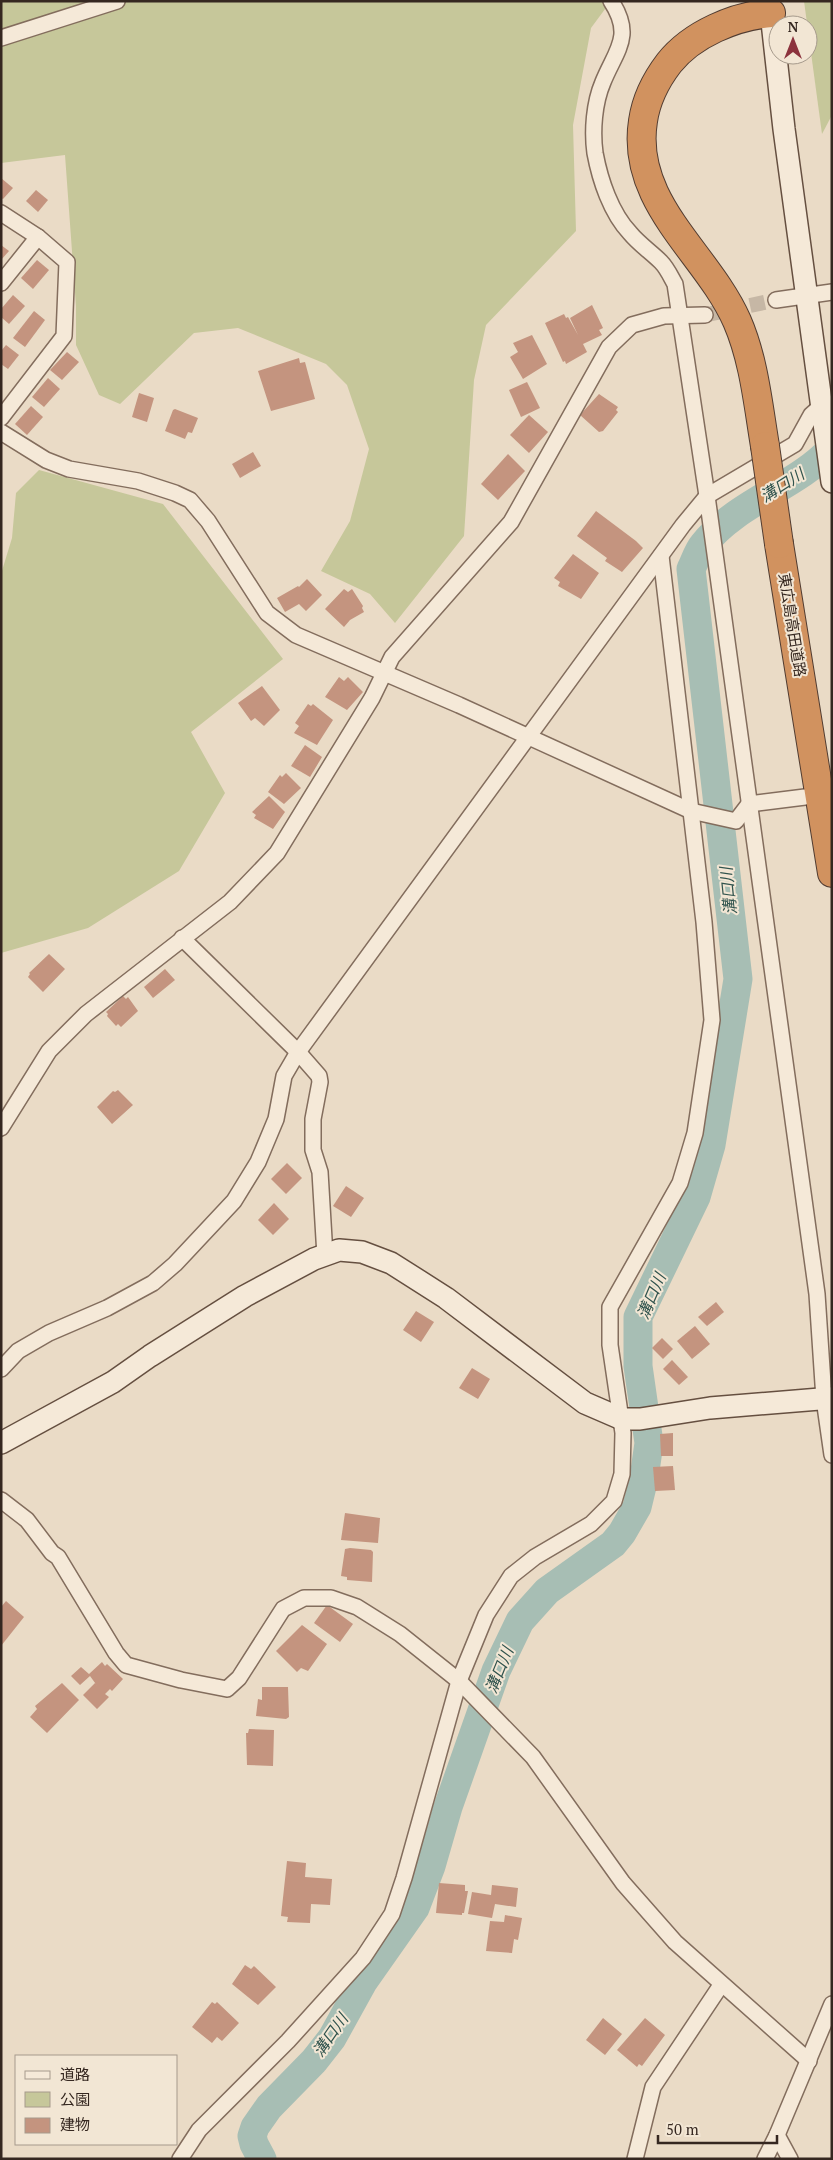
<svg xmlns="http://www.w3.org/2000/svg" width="833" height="2160" font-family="'PT Serif','Noto Sans JP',serif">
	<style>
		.green { fill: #c6c79a }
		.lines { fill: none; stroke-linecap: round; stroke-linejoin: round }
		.river { stroke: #a7beb4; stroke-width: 29 }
		.building { fill: #c4947f }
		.street-tunnel { stroke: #c6b7a5; stroke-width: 15; stroke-dasharray: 15 8; stroke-linecap: butt }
		.street-casing { stroke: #836d5d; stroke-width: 18 }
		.secondary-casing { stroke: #654f40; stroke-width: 24 }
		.highway-casing { stroke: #513c31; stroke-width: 30 }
		.street { stroke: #f5e9d8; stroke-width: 15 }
		.secondary { stroke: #f5e9d8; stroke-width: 21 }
		.highway { stroke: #d1925f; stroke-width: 28 }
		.highway-bridge-casing { stroke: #513c31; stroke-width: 30; stroke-linecap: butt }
		.highway-bridge { stroke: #d1925f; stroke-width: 28 }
		.labels { text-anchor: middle; stroke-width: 4; stroke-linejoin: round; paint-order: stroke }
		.street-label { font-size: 15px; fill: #352720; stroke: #f2e6d4 }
		.water-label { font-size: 16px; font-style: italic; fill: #30534d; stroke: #f2e6d4 }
	</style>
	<rect width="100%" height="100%" fill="#eadbc6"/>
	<g class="green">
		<polygon points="1,1 611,1 591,28 573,125 576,231 486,325 474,380 464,536 395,623 370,594 321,571 350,521 369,449 347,385 326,364 238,328 194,333 120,404 99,395 76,345 76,306 65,155 1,163"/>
		<polygon points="804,1 832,1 832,115 822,134"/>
		<polygon points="39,470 163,504 283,659 191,732 225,793 179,871 88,928 1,953 1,574 12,538 16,493"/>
	</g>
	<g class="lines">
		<path class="river" d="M262,2159l-8,-15 -2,-8 3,-9 14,-20 45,-46 18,-23 31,-56 52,-74 16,-42 17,-59 48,-136 24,-50 27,-30 66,-47 9,-11 15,-26 7,-29 5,-35 -11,-77v-49l58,-120 15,-52 27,-166 -47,-410c4,-8 7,-18 12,-24 35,-44 92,-57 129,-97"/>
	</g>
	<g class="building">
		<polygon points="1,178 13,188 3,199 1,198"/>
		<polygon points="36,190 48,200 38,212 26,201"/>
		<polygon points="1,245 9,251 1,260"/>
		<polygon points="37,260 49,270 33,289 21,278"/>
		<polygon points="13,295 25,306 9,324 1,317 1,309"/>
		<polygon points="592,305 603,328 599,330 602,335 583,344 587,352 566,364 565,361 563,362 545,323 564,314 566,318 568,317 578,335 570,318"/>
		<polygon points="34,311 45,320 25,347 13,338"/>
		<polygon points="532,335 547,364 523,379 510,357 518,352 513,343"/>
		<polygon points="6,345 19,355 8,369 1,364 1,351"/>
		<polygon points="67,352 79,362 62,380 50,370"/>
		<polygon points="299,358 300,363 305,362 315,399 271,411 258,371"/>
		<polygon points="48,378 60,389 44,407 32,397"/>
		<polygon points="527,382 540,408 521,417 509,390"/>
		<polygon points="139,393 154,398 147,422 132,417"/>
		<polygon points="599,394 618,407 616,410 618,412 603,431 599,432 580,415"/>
		<polygon points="31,406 43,417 27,435 15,424"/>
		<polygon points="175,409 198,418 192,433 188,432 185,439 165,431 173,410"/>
		<polygon points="529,415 548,432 529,453 510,435"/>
		<polygon points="253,452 261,466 240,478 232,464"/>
		<polygon points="508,454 525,471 498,500 481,484"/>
		<polygon points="596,511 636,541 643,548 622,572 605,561 607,558 577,536"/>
		<polygon points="573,554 599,573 581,599 558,586 560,582 554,578"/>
		<polygon points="307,579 322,595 306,611 299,604 285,612 277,598 298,586 299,587"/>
		<polygon points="344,589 348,592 352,589 363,606 362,608 364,612 350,620 344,627 325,609"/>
		<polygon points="339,677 344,681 348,677 363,692 347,710 325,697"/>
		<polygon points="262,686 280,710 264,726 255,718 251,721 238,703"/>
		<polygon points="308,704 311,706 313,704 333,720 317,745 294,733 299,726 295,723"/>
		<polygon points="305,745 322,757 310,777 291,766"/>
		<polygon points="286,773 301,788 284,804 268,792 280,775 282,777"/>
		<polygon points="269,796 285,812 273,829 254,818 256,815 252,812"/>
		<polygon points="49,954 65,969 43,992 28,977 30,974 29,973"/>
		<polygon points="165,969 175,980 153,998 144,987"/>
		<polygon points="123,996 126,999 128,997 138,1011 121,1027 118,1024 116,1026 107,1016 108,1014 106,1012"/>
		<polygon points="118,1090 133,1105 112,1124 97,1107 113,1091 115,1092"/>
		<polygon points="287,1163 302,1178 286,1194 271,1179"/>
		<polygon points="346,1186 364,1198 351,1217 333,1206"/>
		<polygon points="274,1203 289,1219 273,1235 258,1220"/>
		<polygon points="716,1302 724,1312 707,1326 698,1317"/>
		<polygon points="416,1311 434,1322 421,1342 403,1330"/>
		<polygon points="695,1326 710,1344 692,1359 677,1341"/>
		<polygon points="662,1338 673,1349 663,1359 652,1348"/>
		<polygon points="672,1360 688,1377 679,1385 663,1369"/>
		<polygon points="472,1368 490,1379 478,1399 459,1388"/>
		<polygon points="673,1433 673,1456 661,1456 660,1434"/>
		<polygon points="673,1466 675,1490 655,1491 653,1467"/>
		<polygon points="345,1513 380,1518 378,1543 341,1540"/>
		<polygon points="350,1548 371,1550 373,1552 372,1582 347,1580 347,1577 341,1576 345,1549"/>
		<polygon points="6,1601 24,1617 1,1646 1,1607"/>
		<polygon points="327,1605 353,1624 340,1642 314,1623"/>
		<polygon points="302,1625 327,1644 308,1671 301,1668 297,1672 276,1651"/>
		<polygon points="102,1662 105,1666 107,1664 123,1679 112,1691 110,1689 105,1694 109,1697 97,1709 83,1695 95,1683 98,1687 90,1676 80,1685 71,1676 81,1667 89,1674"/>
		<polygon points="62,1683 79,1700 47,1733 30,1717 37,1709 35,1706"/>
		<polygon points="262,1687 288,1687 289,1717 286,1719 256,1716 258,1699 262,1700"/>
		<polygon points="249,1729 274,1730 273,1766 247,1765 246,1733 248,1733"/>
		<polygon points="287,1861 306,1863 305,1877 332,1879 330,1905 311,1904 310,1923 287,1922 288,1917 281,1916"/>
		<polygon points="439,1883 465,1885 465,1891 468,1891 464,1913 462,1913 462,1915 436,1913"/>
		<polygon points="492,1885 518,1888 516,1907 495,1904 492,1918 468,1914 472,1892 491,1895"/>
		<polygon points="505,1915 522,1918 518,1940 514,1939 512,1953 486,1951 490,1921 504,1922"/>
		<polygon points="245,1965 251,1969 254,1966 276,1987 258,2005 232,1984"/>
		<polygon points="212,2002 215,2004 217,2002 239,2023 222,2041 217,2037 212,2043 192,2027"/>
		<polygon points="603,2018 622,2034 605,2055 586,2040"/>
		<polygon points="645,2018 665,2035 642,2066 639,2064 637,2067 617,2050"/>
	</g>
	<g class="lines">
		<polyline class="street-tunnel" points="705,315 776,300"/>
		<defs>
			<g id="street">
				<path d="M611,1c23,35 5,49 -8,81 -9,21 -11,49 -8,71 5,27 16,60 35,80 9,11 21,19 31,29 6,6 10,15 14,22l32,212 110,798 7,105 8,56"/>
				<polyline points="1,38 117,1"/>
				<polyline points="1,213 38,237 67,262 64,336 1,418"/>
				<polyline points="1,283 38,237"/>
				<polyline points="776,300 832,292"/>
				<polyline points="1,432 46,460 69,469 138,481 175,493 190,500 208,521 267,613 296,635 459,705 691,811 736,821 749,804 805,797"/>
				<polyline points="182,938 298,1052 319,1076 320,1082 313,1119 313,1150 320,1172 325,1256"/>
				<polyline points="1,1128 49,1051 86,1014 230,902 277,853 372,698 392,657 511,522 609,347 632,325 664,316 705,315"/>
				<polyline points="1,1369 18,1351 49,1333 107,1308 153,1283 175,1264 234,1201 258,1162 276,1119 284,1076 298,1052 683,525 707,496 795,444 811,415 821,406"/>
				<polyline points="1,1500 27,1520 52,1553 58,1557 116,1653 126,1665 181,1680 227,1689 239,1678 283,1609 304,1598 331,1598 357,1607 400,1634 459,1681 533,1757 623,1883 675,1942 809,2061"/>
				<polyline points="777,2135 790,2159"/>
				<polyline points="180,2159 199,2130 288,2041 363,1958 392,1914 404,1878 459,1681 486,1615 511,1576 535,1557 591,1524 614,1501 622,1474 623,1433 610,1345 610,1307 680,1183 695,1133 712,1020 704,922 661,556"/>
				<polyline points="635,2159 653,2087 721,1985"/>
				<polyline points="765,2159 777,2135 832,2004"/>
			</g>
			<g id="secondary">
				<polyline points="771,13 784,129 832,482"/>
				<polyline points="1,1443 113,1382 150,1356 245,1296 314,1259 339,1250 362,1252 391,1263 446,1298 585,1403 622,1419 640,1419 710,1408 832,1398"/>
			</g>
			<g id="highway">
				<path d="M765,446c-7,-42 -11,-86 -28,-125 -30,-68 -107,-118 -94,-200 3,-21 13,-41 26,-58 23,-29 66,-47 102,-50"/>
				<polyline points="779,544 832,873"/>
			</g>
		</defs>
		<use href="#street" class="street-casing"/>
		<use href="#secondary" class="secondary-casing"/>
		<use href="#highway" class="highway-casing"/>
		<use href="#street" class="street"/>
		<use href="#secondary" class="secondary"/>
		<use href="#highway" class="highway"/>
		<defs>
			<polyline id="highway-bridge" points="765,446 779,544"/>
		</defs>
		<use href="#highway-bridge" class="highway-bridge-casing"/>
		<use href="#highway-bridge" class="highway-bridge"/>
	</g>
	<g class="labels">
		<g class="street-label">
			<text transform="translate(792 625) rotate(81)" y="5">東広島高田道路</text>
		</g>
		<g class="water-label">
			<text transform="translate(782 485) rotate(-32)" y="6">溝口川</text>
			<text transform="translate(728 891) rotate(-96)" y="6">溝口川</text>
			<text transform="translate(651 1296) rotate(-67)" y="6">溝口川</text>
			<text transform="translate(499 1670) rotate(-68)" y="6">溝口川</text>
			<text transform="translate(330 2035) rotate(-55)" y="6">溝口川</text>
		</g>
	</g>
	<rect width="833" height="2160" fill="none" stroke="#352720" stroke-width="5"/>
	<rect x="15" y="2055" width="162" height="90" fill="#f2e6d4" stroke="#a69a8c"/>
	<rect x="25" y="2071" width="25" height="8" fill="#f5e9d8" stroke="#a69a8c"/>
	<text x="60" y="2080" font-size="15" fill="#352720">道路</text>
	<rect x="25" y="2092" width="25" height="15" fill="#c6c79a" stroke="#a69a8c"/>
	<text x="60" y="2105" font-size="15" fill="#352720">公園</text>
	<rect x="25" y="2118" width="25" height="15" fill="#c4947f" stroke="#a69a8c"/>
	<text x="60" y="2130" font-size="15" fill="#352720">建物</text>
	<g transform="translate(793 40)"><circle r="24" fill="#f2e6d4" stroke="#a69a8c"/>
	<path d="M0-4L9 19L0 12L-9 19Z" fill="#8c333d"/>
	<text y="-8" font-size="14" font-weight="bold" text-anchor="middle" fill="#352720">N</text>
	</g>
	<path d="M658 2135v8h119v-8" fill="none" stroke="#352720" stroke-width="2.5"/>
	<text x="666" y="2135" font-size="15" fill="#352720" stroke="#f2e6d4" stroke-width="4" paint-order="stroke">50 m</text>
</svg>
